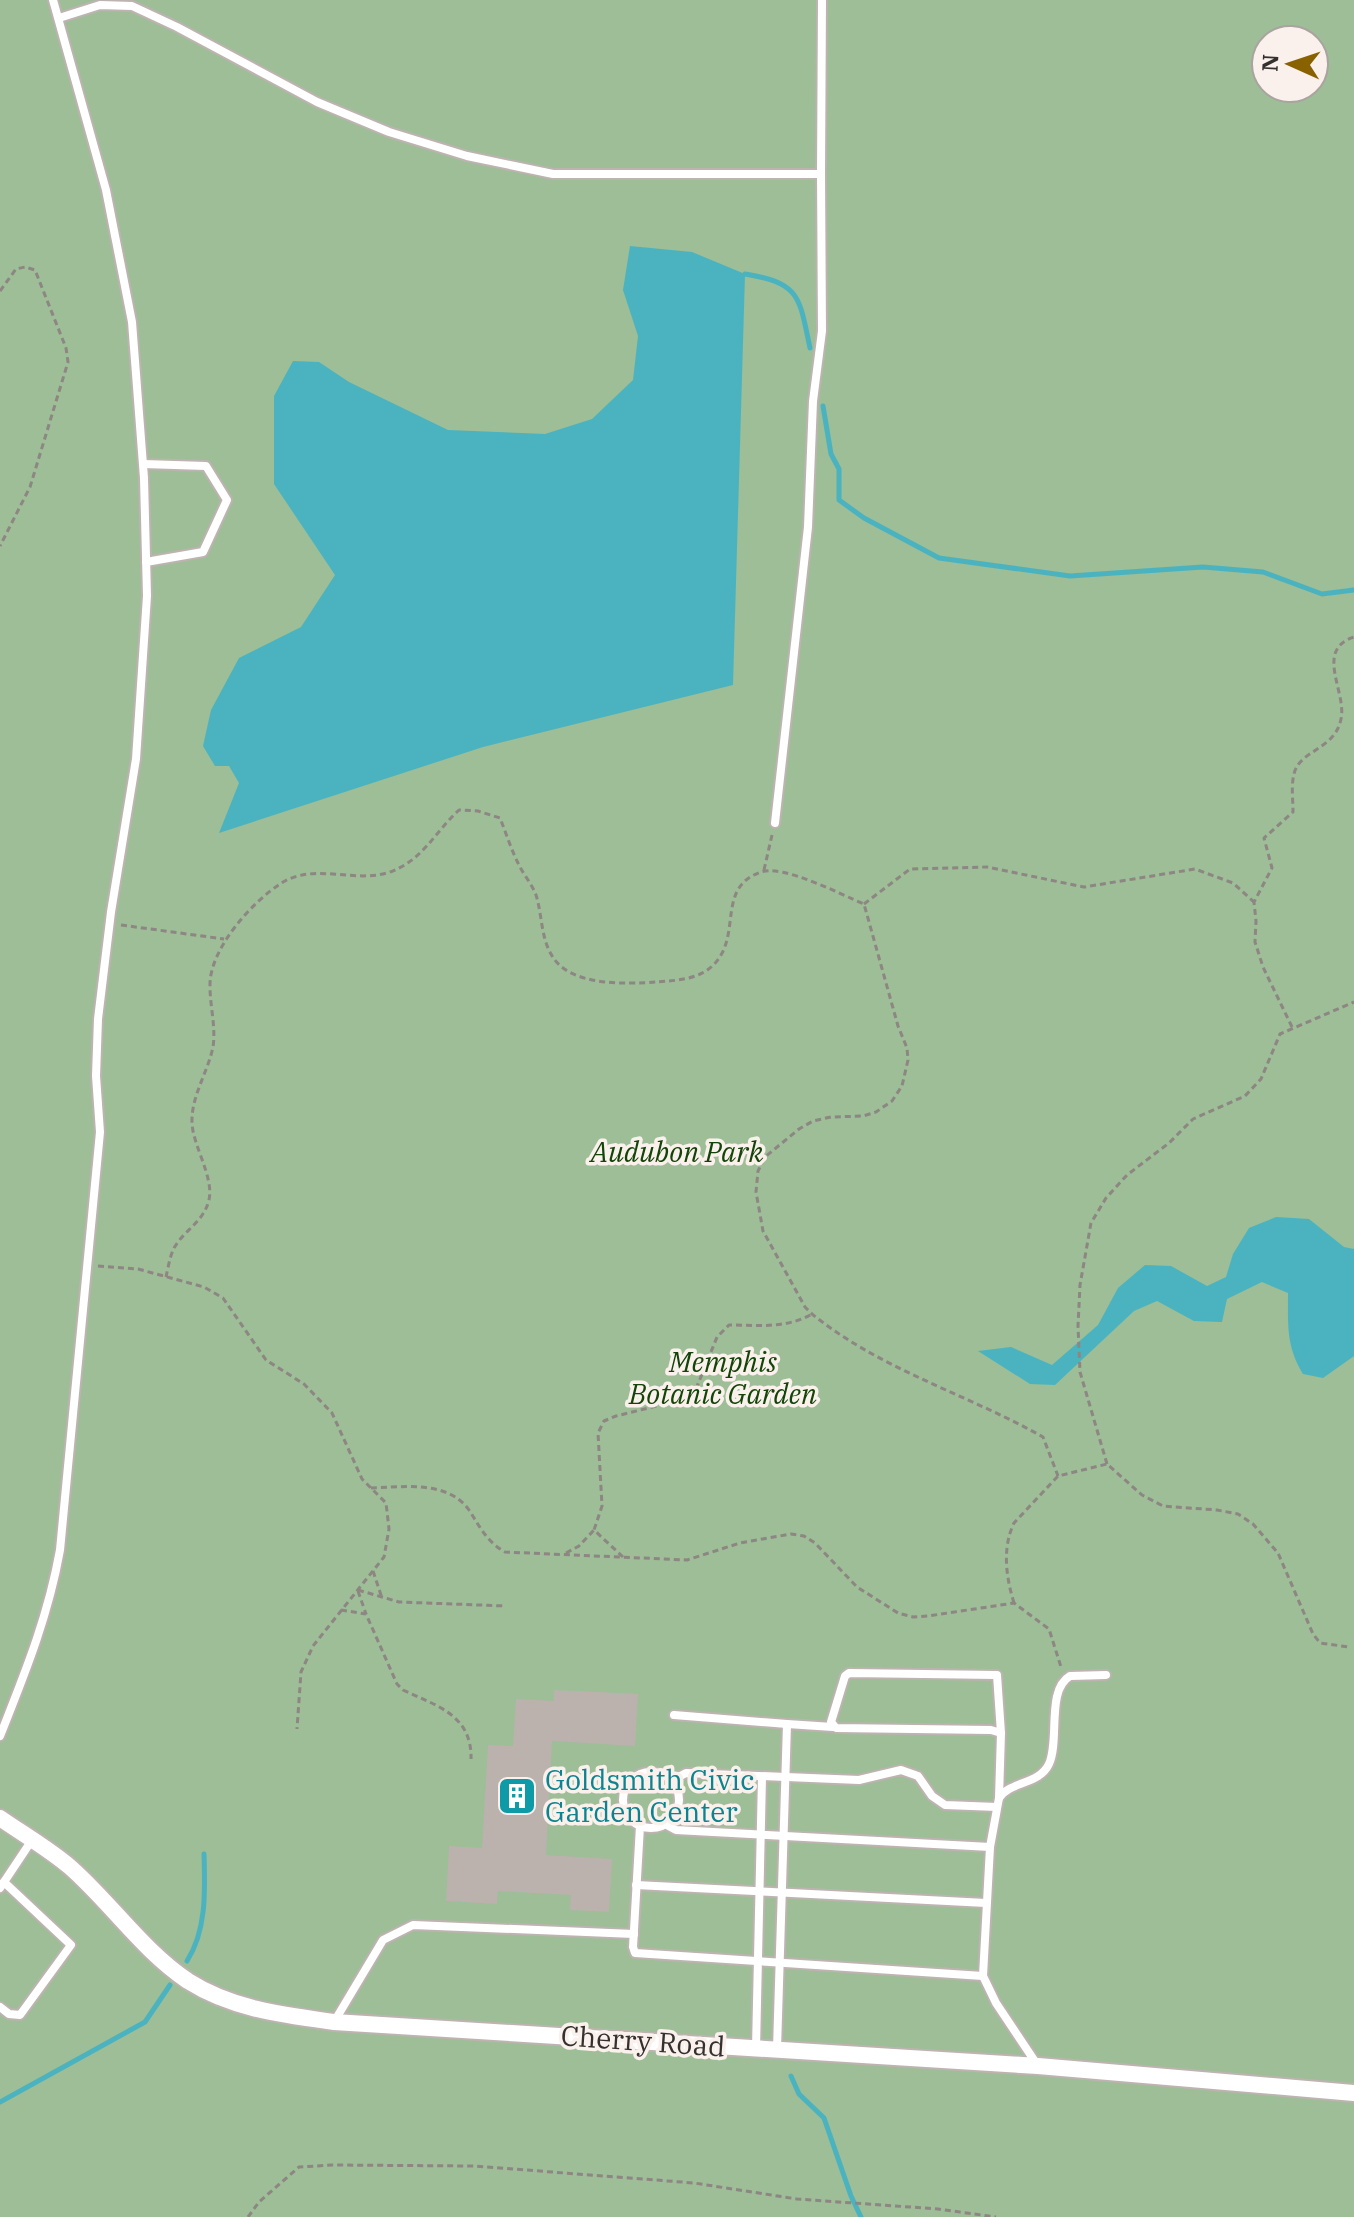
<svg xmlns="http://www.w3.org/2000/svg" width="1354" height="2217" font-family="'IBM Plex Serif',serif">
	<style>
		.green { fill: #9dbe96; fill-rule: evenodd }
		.water { fill: #4bb3c0 }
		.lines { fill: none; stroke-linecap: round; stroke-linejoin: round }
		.stream { stroke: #4bb3c0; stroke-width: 5 }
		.building { fill: #bbb2ae }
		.service-casing { stroke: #bdb3b0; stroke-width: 12 }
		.minor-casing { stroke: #bdb3b0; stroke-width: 20 }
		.path { stroke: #8d8683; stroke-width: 3; stroke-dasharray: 6 4; stroke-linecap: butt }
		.service { stroke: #fff; stroke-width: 8 }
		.minor { stroke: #fff; stroke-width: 16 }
		.labels { text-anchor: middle; stroke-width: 7; stroke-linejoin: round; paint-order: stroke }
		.park-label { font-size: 28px; font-style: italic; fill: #134408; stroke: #faf0ec }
		.culture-label { font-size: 28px; fill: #0d838f; stroke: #faf0ec; text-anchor: start }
		.street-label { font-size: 28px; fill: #33302e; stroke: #faf0ec }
	</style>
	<rect width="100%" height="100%" fill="#ede3df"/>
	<path class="green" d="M0,0h1354v2217h-1354zM1266,40h48v48h-48z"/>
	<g class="water">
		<polygon points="630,246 692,252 745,274 733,685 483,747 219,833 239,783 229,766 215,766 203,746 211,710 239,658 301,627 335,575 274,484 274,396 293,361 319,362 349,382 448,430 545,434 592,419 633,380 638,336 623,290"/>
		<path d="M1276,1217l33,2 35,28 10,2v107l-31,22 -20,-4c-17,-28 -15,-49 -15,-81l-26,-11 -35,17 -5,23 -28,-1 -37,-20 -23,10 -79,74 -25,-1 -52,-33 33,-4 41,18 46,-40 20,-37 27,-23 26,1 36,20 19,-9 7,-23 16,-26z"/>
	</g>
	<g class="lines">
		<g class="stream">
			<path d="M745,274c56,9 54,23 65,74"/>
			<polyline points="823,406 831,454 839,469 839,500 864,518 939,558 1070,576 1203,567 1263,572 1322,594 1354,590"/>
			<path d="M187,1961c20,-31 18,-72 17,-107"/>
			<polyline points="791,2076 799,2094 824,2118 851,2196 861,2217"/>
			<polyline points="0,2102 145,2022 170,1985"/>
		</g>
	</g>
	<polygon class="building" points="554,1690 638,1694 635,1746 552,1741 546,1855 612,1859 609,1912 570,1910 571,1895 498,1891 497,1904 446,1901 449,1846 482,1848 488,1745 513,1746 516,1699 554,1701"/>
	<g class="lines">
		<defs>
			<g id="service">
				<polyline points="59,18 100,5 132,6 177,27 317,102 389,132 467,156 553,174 821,174 822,331 813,401 808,527 775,823"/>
				<polyline points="821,174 822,0"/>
				<polyline points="143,464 206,466 227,500 203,552 146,562"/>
				<polyline points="674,1715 787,1724 777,2049"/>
				<polyline points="787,1724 833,1727"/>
				<path d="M0,1736c25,-63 48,-119 60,-186l40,-418 -4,-56 2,-57 13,-107 25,-153 11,-163 -3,-118 -12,-156 -26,-132 -53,-190"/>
				<circle cx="651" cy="1800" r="28"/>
				<polyline points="671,1781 686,1773 859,1780 901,1770 918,1776 932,1796 945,1805 997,1807"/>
				<polyline points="999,1798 1001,1733 997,1675 849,1673 845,1676 831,1722 836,1728 991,1730 1001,1733"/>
				<polyline points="665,1824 676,1830 990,1847"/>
				<polyline points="640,1826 633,1947 635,1953 983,1976"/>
				<polyline points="636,1885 986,1903"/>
				<polyline points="0,1888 32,1840"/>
				<polyline points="0,2007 9,2014 20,2015 71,1945 4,1882"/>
				<polyline points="334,2022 383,1940 413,1925 634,1934"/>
				<polyline points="756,2048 762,1777"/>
				<path d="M1038,2066l-42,-63 -13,-27 7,-129 9,-49c11,-17 40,-13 50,-34 11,-24 -3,-74 21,-88l36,-1"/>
			</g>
			<path id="minor" d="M0,1818c23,16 49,31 70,49 41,36 72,83 118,114 44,28 95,34 146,41l704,44 316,27"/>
		</defs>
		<use href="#service" class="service-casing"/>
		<use href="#minor" class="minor-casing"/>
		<g class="path">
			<polyline points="0,291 16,269 25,267 35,270 66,348 68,362 30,487 0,546"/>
			<polyline points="764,870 772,835"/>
			<polyline points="864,904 910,869 987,867 1084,887 1195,869 1233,883 1254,902"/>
			<polyline points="121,925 224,939"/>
			<path d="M1292,1027l-29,-60 -8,-25 1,-21 -2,-19 18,-34 -8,-30 29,-26c0,-12 -2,-27 1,-38 5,-24 41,-24 47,-55 6,-27 -27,-69 13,-82"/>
			<polyline points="98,1266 138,1269 204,1287 223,1298 266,1360 304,1384 332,1413 362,1479 386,1503 389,1529 384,1557 313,1646 301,1672 297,1729"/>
			<path d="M166,1277c2,-9 4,-21 8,-29 11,-19 29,-25 35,-48 5,-23 -16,-54 -17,-77 -1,-27 16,-51 21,-76 3,-21 -3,-40 -3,-61 -1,-36 41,-83 70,-102 33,-22 71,-1 107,-11 35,-11 47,-40 72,-63l19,1 22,7c6,15 11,31 18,45 5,11 14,21 18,32 6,19 5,42 15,59 17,33 75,30 106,28 25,-2 50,-3 64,-27 17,-29 -1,-69 40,-83 22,-8 81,23 103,32l34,122 9,22 1,12 -6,26 -10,15 -16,11 -13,4 -32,1 -18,4 -14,8 -34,28 -7,14 -2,21 7,39 42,76 7,7c69,56 155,80 231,123l15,39"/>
			<polyline points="1107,1464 1080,1372 1078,1326 1080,1285 1091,1223 1106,1198 1127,1175 1169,1143 1193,1119 1245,1096 1261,1079 1280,1034 1354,1002"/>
			<path d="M371,1488c32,-1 77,-8 98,22 11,17 18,32 36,42l182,8 53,-17 51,-9 13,2 11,7 42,44 41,26 15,4 15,-1 86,-13 35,26 12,38"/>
			<polyline points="566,1553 579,1546 594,1530"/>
			<path d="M623,1557l-29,-27 8,-24 -4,-73 6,-12 12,-5 65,-16 15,-11 21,-52 12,-12c29,0 57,4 83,-11"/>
			<polyline points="373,1571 382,1598"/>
			<polyline points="358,1590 399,1602 506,1606"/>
			<polyline points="358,1591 366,1614"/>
			<path d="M1014,1603c-8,-26 -12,-55 0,-80l44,-47 49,-12 35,31 21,11 54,4 21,4 15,10 25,29 35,81 7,9 29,4"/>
			<path d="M341,1610l25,4 31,70 6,6c34,16 69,25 68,69"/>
			<polyline points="248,2217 259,2202 299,2167 332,2165 474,2166 694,2183 797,2199 938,2209 996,2217"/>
		</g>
		<use href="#service" class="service"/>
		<use href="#minor" class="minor"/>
	</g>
	<defs>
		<symbol id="building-square" viewBox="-11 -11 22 22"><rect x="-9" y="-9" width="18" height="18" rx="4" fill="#0f9aa8" stroke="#faf0ec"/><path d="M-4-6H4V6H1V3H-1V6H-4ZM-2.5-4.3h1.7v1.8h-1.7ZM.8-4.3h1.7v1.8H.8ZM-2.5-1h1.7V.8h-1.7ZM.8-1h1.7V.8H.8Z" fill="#fff"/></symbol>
	</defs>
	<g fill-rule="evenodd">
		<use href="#building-square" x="495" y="1774" width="44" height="44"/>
	</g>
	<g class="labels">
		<g class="park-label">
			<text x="677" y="1162">Audubon Park</text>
			<text x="723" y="1372">Memphis<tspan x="723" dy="32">Botanic Garden</tspan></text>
		</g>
		<g class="culture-label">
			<text x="545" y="1790">Goldsmith Civic<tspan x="545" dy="32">Garden Center</tspan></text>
		</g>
		<g class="street-label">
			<text transform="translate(643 2041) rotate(4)" y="10">Cherry Road</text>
		</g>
	</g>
	<g transform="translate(1290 64) rotate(273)"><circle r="38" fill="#faf0ec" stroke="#aaa3a0" stroke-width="2"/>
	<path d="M0-6L14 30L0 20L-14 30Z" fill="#896200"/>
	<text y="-12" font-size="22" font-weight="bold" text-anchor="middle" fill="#33302e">N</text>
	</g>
</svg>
